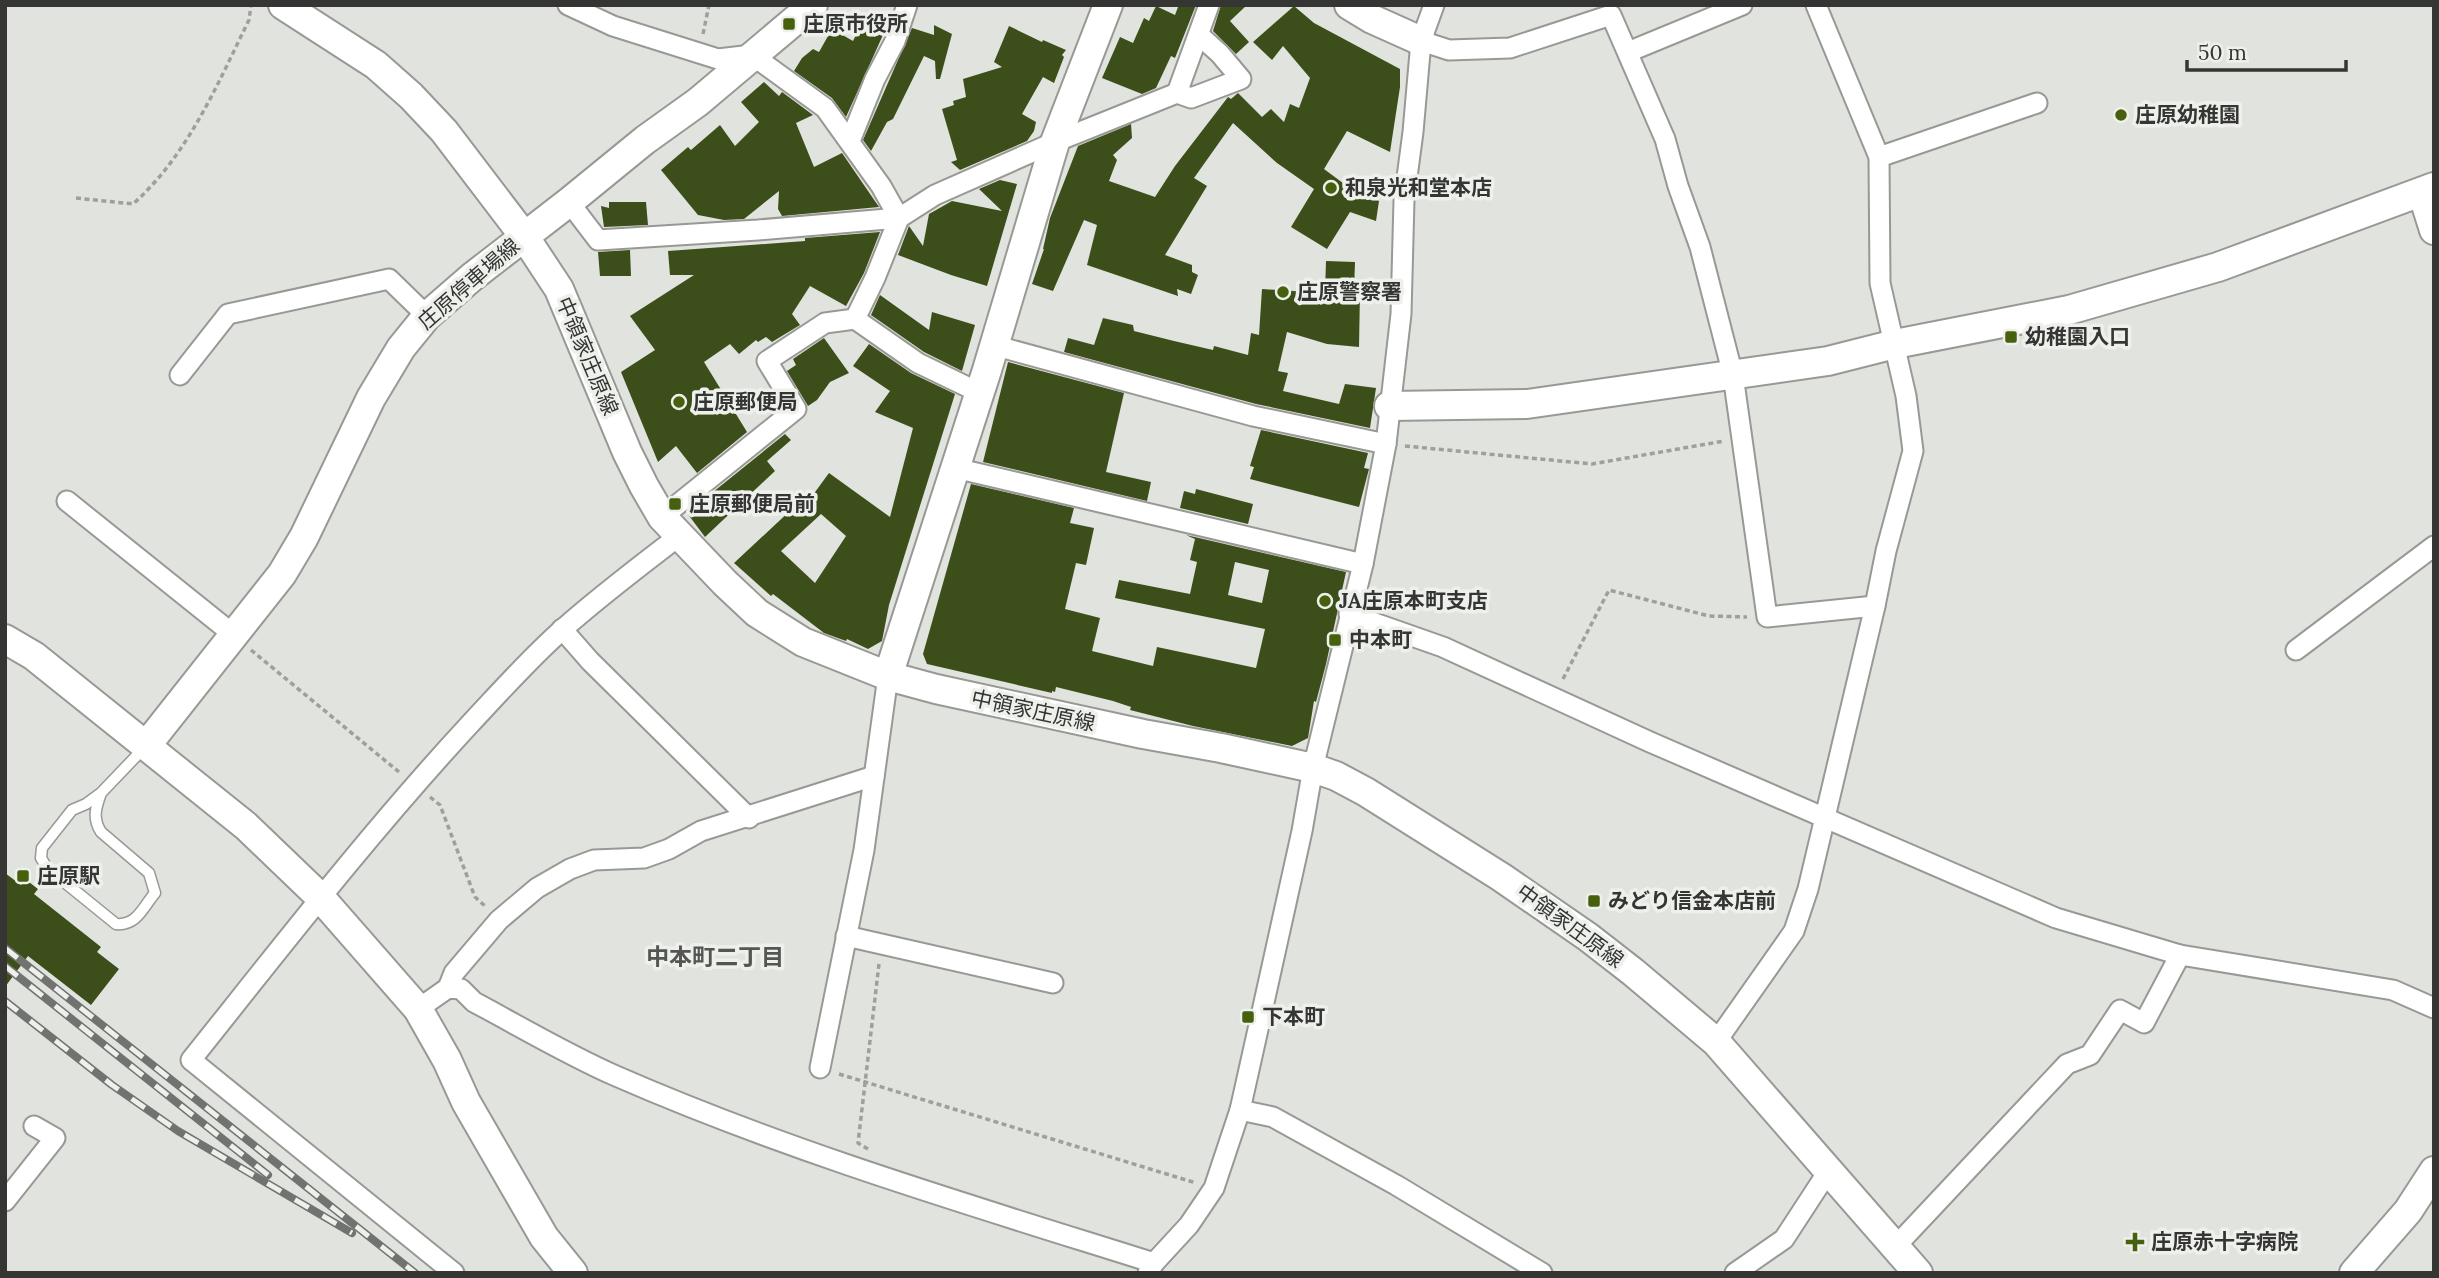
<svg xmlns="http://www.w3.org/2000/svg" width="2439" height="1278" font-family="Lora,'Noto Sans JP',serif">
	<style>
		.building { fill: #3c4f1a; fill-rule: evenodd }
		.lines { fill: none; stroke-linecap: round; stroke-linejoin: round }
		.lane-casing { stroke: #989995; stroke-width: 13 }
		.street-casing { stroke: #989995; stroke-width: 23 }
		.secondary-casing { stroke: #989995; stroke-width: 32 }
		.path { stroke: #9ea09c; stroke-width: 3.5; stroke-dasharray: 5 3.5; stroke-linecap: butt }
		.lane { stroke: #fff; stroke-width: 10 }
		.street { stroke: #fff; stroke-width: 19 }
		.secondary { stroke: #fff; stroke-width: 28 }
		.rail-casing { stroke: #717370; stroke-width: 8 }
		.rail { stroke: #eef0eb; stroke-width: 5; stroke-dasharray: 16; stroke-linecap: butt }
		.poi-dot { fill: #46600e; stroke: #eef0eb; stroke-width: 2.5 }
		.labels { text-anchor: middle; stroke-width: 7; stroke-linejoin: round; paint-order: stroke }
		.poi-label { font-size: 21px; font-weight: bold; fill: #353634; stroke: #eef0eb; text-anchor: start }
		.street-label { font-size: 21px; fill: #353634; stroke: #eef0eb }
		.neighbourhood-label { font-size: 23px; font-weight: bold; fill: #555653; stroke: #eef0eb }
	</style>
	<rect width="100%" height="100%" fill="#e1e3de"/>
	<g class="building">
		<polygon points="1175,5 1196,5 1175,58 1171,56 1156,88 1142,94 1102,78 1120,37 1133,43 1144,18 1149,21 1156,6 1175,15 1178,7"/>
		<polygon points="1221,5 1247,5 1230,21 1249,42 1236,54 1213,31"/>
		<polygon points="1294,6 1314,23 1400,69 1400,87 1390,152 1347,131 1324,169 1355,192 1379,201 1376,221 1350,212 1327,249 1291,227 1314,189 1277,163 1233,123 1194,178 1207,186 1165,255 1192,265 1192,272 1198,275 1191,294 1177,289 1178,296 1087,265 1097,225 1084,220 1053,291 1032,284 1044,249 1043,249 1050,218 1078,146 1131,124 1132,138 1113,155 1117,160 1109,181 1155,197 1175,166 1228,97 1231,99 1238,93 1262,117 1271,109 1284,122 1290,104 1299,108 1310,78 1283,46 1272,60 1253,42"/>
		<polygon points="864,19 885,31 887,26 846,117 832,98 794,71 802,58 813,49 819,52 832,29 853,41"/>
		<polygon points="934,25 952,34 940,79 936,79 935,61 924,56 893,119 887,122 871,151 863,140 912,28 934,35"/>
		<polygon points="1009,26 1042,42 1043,40 1066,50 1062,55 1064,57 1054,83 1043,77 1022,114 1036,122 1034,131 1027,141 960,170 951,162 957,160 942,109 954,105 953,101 966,97 963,79 1002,67 994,62"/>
		<polygon points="764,82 779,96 782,92 813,115 796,123 814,167 842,153 879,207 782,216 778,209 779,191 744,219 724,220 698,215 661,170 688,147 691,150 720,125 735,146 759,122 741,102"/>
		<polygon points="1000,180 1017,184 987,286 951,275 898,255 909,226 923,246 929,214 952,201 1002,211 979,189"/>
		<polygon points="609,202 646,202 648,225 604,227 601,206 609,208"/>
		<polygon points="880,232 864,273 846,306 810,286 792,314 800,325 772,342 766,337 758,342 756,340 739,354 730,344 704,362 747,432 697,473 676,446 658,462 621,372 655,350 630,316 694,275 670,275 668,251 805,241 805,238"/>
		<polygon points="630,250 631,276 600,276 598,252"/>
		<polygon points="1326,261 1355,262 1354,291 1360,291 1359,347 1327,344 1287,332 1278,371 1288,373 1283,391 1339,404 1345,384 1376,388 1370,428 1256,404 1064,352 1068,338 1094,345 1103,318 1133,325 1134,331 1174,341 1213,350 1214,346 1248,355 1251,333 1259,335 1262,289 1325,293"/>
		<polygon points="880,295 929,330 932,312 975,325 962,371 924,352 871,315"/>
		<polygon points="824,338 849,373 830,382 817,400 808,406 787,371 796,365 793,359"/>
		<path d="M869,344l42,29 44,21 -66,211 -7,36 -14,8 -21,-10 -1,2 -22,-8 -51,-39 -2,2 -37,-33 59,-55 6,6 30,-41 61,44 23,-89 -38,-16 15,-21 -37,-25zM821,514l25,22 -31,47 -34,-32z"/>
		<polygon points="1008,362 1124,393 1106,472 1151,482 1147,501 983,462"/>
		<polygon points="1261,430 1368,453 1364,468 1369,469 1359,507 1250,479 1254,467 1250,466"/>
		<polygon points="785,434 791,440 767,461 775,471 705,537 687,513"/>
		<path d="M971,484l103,24 -4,15 24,5 -8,37 -10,-2 -11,46 35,9 -8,33 61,15 4,-19 99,21 9,-39 -150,-31 4,-18 71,14 7,-32 -7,-2 5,-21 -9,-4 160,37 -20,92 -10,38 -2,-1 -6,37 -16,8 -99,-20 -63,-16 1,-3 -18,-6 -57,-14 -1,5 -3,-1v2l-125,-29 -4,-10zM1235,562l34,8 -7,33 -34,-8z"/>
		<polygon points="1196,489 1253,504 1248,524 1180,508 1184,491 1195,494"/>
		<polygon points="5,873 21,885 25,879 38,889 34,894 101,947 97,952 119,969 91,1005 28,956 5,987"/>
	</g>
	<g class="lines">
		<defs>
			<path id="lane" d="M101,793c-5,14 -9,25 0,39l48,41 6,20c-12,14 -18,33 -39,31l-69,-56 -6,-10 1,-10 30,-38 14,-6 15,-11 44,-46"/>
			<g id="street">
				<polyline points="568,5 613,26 718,59 752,55 825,108 881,186 899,218 875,278 855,319 918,363 978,392"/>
				<polyline points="1421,41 1449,50 1510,48 1611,15 1665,139 1678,186 1700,247 1733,375 1767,617 1875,606"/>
				<polyline points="1628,52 1742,5"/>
				<polyline points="1177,93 1191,98 1241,79 1220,54 1199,35"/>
				<polyline points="850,141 875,79 895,41 907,5"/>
				<polyline points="1879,157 2037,103"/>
				<polyline points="569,202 598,240 758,230 899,218 935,195 1055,142 1177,93 1209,5"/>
				<polyline points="993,345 1253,416 1386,444"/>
				<polyline points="180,375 228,314 389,279 427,316"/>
				<polyline points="955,468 1363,564"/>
				<polyline points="67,501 234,635"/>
				<polyline points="662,517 796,409 767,361 825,323 855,319"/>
				<polyline points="1349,614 1443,647 1650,742 2056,918 2180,955 2393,990 2434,1008"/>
				<polyline points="562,629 590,661 749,818"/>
				<polyline points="2296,650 2434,546"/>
				<polyline points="846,936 1053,983"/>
				<polyline points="448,988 454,973 499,920 537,888 570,869 594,860 644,858 669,849 701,831 874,776"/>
				<path d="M418,1009l30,-21 13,1 13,13c47,25 94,53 142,74 174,76 357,130 538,187"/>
				<polyline points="1716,1042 1794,931 1808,889 1875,606 1886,551 1913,451 1906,396 1880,283 1879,157 1816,5"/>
				<polyline points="820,1068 864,850 888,676"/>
				<polyline points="1240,1110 1273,1117 1396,1185 1542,1273"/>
				<polyline points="5,1201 55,1138 34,1126"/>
				<polyline points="1895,1247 2067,1064 2090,1055 2120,1010 2144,1023 2180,955"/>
				<path d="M454,1273l-263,-213c91,-114 180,-229 279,-336 30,-32 60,-66 93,-95 37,-33 77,-63 116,-93"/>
				<polyline points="1148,1273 1154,1263 1189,1225 1214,1188 1240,1110 1263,1007 1302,831 1313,768 1363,564 1386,444 1401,314 1404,200 1413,132 1421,41 1434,5"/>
				<polyline points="1735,1273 1784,1239 1829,1170"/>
			</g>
			<g id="secondary">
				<polyline points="283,5 376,65 411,96 444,131 524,236 559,289 627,452 644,486 662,517 725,583 757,613 803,642 888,676 936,689 1143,734 1221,748 1313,768 1336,776 1366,792 1501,877 1588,937 1633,972 1716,1042 1918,1273"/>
				<polyline points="1349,5 1372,19 1421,41"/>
				<polyline points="2422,192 2434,230"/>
				<polyline points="1389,406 1527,404 1828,361 1895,344 2069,310 2218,267 2434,187"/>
				<polyline points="5,639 34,656 246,826 320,897 418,1009 447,1060 466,1102 544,1237 573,1273"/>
				<polyline points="888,676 987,370 1055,142 1108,5"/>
				<polyline points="146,746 282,574 304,537 371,398 401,348 427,316 472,277 569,202 645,140 698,102 813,5"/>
				<polyline points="2354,1273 2408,1211 2434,1171"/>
			</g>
		</defs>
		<use href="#lane" class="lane-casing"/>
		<use href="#street" class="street-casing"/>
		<use href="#secondary" class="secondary-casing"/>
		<g class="path">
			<polyline points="703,34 709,5"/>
			<path d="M76,198l57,6c55,-49 84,-119 116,-184l2,-15"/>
			<polyline points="1405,446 1592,464 1724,441"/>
			<polyline points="251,650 399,772"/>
			<polyline points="1563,679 1609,590 1709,616 1747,617"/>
			<polyline points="430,797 440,805 475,897 485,906"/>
			<polyline points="839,1074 1196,1183"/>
			<polyline points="868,1149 858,1143 879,964"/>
		</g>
		<use href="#lane" class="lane"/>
		<use href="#street" class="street"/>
		<use href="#secondary" class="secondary"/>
		<defs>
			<g id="rail">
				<polyline points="5,948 415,1273"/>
				<polyline points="5,966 268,1175"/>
				<polyline points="5,1001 112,1085 178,1131 352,1233"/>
			</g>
		</defs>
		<use href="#rail" class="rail-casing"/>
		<use href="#rail" class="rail"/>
	</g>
	<g class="poi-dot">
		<rect x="782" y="17" width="14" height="14" rx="3.5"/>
		<circle cx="2121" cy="115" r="7"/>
		<circle cx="1331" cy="188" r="7"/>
		<circle cx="1283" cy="292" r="7"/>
		<rect x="2004" y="330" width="14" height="14" rx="3.5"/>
		<circle cx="679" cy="402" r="7"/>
		<rect x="668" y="497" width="14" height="14" rx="3.5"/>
		<circle cx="1325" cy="601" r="7"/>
		<rect x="1328" y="633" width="14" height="14" rx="3.5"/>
		<rect x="16" y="869" width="14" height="14" rx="3.5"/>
		<rect x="1587" y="894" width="14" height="14" rx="3.5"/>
		<rect x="1241" y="1010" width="14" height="14" rx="3.5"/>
		<path d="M2131.5 1231.5h7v7h7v7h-7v7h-7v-7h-7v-7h7z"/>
	</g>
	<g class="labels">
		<g class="poi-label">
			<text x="803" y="31">庄原市役所</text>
			<text x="2135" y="122">庄原幼稚園</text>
			<text x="1345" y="195">和泉光和堂本店</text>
			<text x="1297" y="299">庄原警察署</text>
			<text x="2025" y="344">幼稚園入口</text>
			<text x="693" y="409">庄原郵便局</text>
			<text x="689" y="511">庄原郵便局前</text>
			<text x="1339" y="608">JA庄原本町支店</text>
			<text x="1349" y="647">中本町</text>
			<text x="37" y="883">庄原駅</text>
			<text x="1608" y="908">みどり信金本店前</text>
			<text x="1262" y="1024">下本町</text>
			<text x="2151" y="1249">庄原赤十字病院</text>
		</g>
		<g class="street-label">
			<text transform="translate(469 284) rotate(-41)" y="7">庄原停車場線</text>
			<text transform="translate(587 356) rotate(67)" y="7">中領家庄原線</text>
			<text transform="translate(1033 711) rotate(12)" y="7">中領家庄原線</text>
			<text transform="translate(1570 926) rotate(36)" y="7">中領家庄原線</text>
		</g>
		<g class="neighbourhood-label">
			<text x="715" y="965">中本町二丁目</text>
		</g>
	</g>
	<rect width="2439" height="1278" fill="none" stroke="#353634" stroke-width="14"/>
	<path d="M2187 60v10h159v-10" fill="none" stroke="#353634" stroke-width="3.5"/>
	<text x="2198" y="60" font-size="21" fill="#353634" stroke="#eef0eb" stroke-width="5" paint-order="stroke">50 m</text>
</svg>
